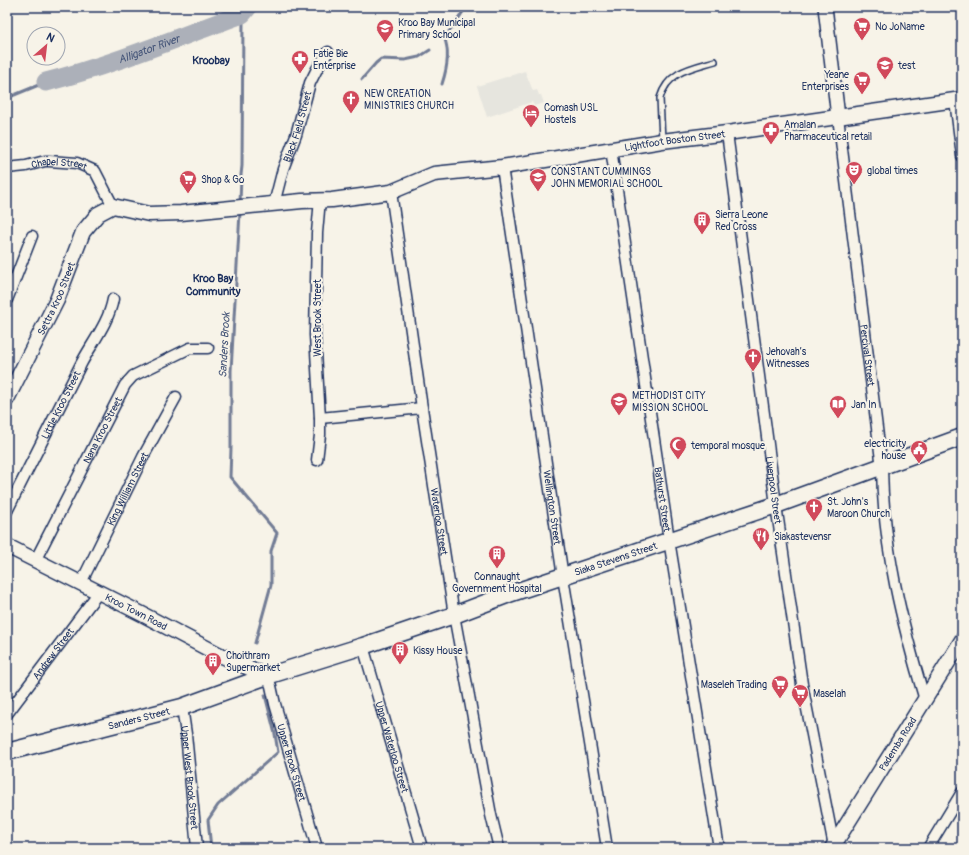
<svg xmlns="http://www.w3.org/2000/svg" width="969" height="855" font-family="Pangolin,sans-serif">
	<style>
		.built { fill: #e6e5de }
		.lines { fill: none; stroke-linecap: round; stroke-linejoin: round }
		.stream { stroke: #727c95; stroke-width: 3 }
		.river { stroke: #acb0b9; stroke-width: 19 }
		.service-casing { stroke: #1b2f5e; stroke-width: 8 }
		.minor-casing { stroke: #1b2f5e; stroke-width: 13 }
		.tertiary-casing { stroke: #1b2f5e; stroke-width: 16 }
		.secondary-casing { stroke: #1b2f5e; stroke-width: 17 }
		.primary-casing { stroke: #1b2f5e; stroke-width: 19 }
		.service { stroke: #f7f3e8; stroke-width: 5 }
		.minor { stroke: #f7f3e8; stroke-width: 10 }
		.tertiary { stroke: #f7f3e8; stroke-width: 13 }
		.secondary { stroke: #f7f3e8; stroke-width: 14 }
		.primary { stroke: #f7f3e8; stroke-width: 16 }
		.labels { text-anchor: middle; stroke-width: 4; stroke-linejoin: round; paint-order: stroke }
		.poi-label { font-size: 10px; fill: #1b2f5e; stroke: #f7f3e8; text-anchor: start }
		.street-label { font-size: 10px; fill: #1b2f5e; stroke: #f7f3e8 }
		.water-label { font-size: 11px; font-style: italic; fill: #465679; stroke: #f7f3e8 }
		.neighbourhood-label { font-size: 11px; font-weight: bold; fill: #1b2f5e; stroke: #f7f3e8 }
	</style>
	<rect width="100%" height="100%" fill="#f7f3e8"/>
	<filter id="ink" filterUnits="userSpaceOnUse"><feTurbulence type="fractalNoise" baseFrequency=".025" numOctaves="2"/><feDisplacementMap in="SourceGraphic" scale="8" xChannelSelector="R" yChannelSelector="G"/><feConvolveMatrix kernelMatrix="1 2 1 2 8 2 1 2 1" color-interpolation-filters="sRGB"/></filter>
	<g filter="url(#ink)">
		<polygon class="built" points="525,71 533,91 537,90 539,95 541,95 544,103 534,106 532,102 487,117 477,86"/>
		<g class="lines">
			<g class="stream">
				<polyline points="362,79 376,63 381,59 405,60 419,57 430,50"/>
				<path d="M442,84c5,-15 8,-33 2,-47l9,-10 13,-20"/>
				<polyline points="7,98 46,82"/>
				<polyline points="240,204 241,175 242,166 243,19 252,7"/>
				<polyline points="240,212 231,371 231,448 230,477 277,533 271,551 271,585 255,643"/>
				<polyline points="211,848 208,820 218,805 278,752 275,734 265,695"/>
			</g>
			<path class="river" id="s1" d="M46,82c66,-17 131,-44 196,-68l6,-7"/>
			<defs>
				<path id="service" d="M662,140l-2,-42c8,-27 31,-30 55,-37"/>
				<g id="minor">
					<polyline points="955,100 962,156"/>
					<path id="s2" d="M838,117l44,351c1,79 20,156 43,232"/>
					<path id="s3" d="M727,133l49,372 26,179 32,162"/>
					<path id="s4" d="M611,149l58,391 50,308"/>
					<path id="s5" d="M502,167l61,410 44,271"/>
					<path id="s6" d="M7,168l19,-2 19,-5h4l28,2 18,8 18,35"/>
					<path id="s7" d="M391,192l31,216 32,207 37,200 8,33"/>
					<path id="s8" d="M274,204l9,-35 13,-34 14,-52 7,-14 11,-17"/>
					<polyline points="7,300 32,236"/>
					<polyline points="320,418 422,408"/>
					<polyline points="317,460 320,435 320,418 315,335 317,233 320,199"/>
					<path id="s9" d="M7,511c25,-49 49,-98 74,-147 11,-21 28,-42 32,-65"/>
					<path id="s10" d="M36,559l89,-174 8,-9 57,-28h18"/>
					<path id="s11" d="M81,583l62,-126 33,-60"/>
					<path id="s12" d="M363,646l59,202"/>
					<path id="s13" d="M267,676l4,10 4,18 42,144"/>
					<path id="s14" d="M182,707l4,27 11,114"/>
					<path id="s15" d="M7,714l92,-122"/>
					<polyline points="928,848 962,792"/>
				</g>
				<polyline id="tertiary" points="825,7 838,117"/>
				<g id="secondary">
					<path id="s16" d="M7,399l50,-99 26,-68 15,-18 15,-8 36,8 32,-1 121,-12 30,-1 59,-8 43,-18 68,-7 160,-26 65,-8 235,-34"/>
					<path id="s17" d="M7,546l135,68 76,40 49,22"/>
					<path id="s18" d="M832,848l130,-208"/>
				</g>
				<g id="primary">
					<path id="s19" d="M7,752l175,-45 85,-31 96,-30 91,-31 55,-21 267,-89 186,-68"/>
				</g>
			</defs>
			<use href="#service" class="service-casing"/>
			<use href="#minor" class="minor-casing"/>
			<use href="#tertiary" class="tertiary-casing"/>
			<use href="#secondary" class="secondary-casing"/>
			<use href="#primary" class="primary-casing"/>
			<use href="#service" class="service"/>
			<use href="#minor" class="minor"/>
			<use href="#tertiary" class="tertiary"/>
			<use href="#secondary" class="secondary"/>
			<use href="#primary" class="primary"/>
		</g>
	</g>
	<defs>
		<symbol id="supermarket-pin" viewBox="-11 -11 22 30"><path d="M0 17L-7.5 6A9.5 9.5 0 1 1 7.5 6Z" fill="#d1495b" stroke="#f7f3e8"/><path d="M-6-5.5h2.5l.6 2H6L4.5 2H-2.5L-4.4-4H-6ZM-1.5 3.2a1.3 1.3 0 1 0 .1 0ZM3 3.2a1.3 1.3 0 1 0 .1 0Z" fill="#fff"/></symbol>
		<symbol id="school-pin" viewBox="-11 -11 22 30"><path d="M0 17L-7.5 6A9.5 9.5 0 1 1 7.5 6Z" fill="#d1495b" stroke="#f7f3e8"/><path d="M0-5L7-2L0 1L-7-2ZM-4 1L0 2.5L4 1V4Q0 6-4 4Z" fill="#fff"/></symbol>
		<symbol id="pharmacy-pin" viewBox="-11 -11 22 30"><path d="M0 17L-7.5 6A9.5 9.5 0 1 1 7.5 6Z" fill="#d1495b" stroke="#f7f3e8"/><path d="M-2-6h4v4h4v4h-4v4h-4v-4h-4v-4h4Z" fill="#fff"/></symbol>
		<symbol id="university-pin" viewBox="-11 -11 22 30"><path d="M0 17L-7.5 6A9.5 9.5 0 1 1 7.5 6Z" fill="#d1495b" stroke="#f7f3e8"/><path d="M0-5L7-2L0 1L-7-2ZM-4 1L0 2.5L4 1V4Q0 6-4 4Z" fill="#fff"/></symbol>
		<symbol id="church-pin" viewBox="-11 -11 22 30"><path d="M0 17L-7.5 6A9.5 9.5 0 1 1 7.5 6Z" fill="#d1495b" stroke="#f7f3e8"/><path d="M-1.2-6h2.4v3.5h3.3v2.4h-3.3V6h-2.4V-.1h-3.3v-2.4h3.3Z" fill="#fff"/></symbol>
		<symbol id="hotel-pin" viewBox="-11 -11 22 30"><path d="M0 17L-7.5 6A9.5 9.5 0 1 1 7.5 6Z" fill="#d1495b" stroke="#f7f3e8"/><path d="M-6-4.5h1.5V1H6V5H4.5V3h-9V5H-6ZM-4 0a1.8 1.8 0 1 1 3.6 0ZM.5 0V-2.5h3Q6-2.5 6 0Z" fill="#fff"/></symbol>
		<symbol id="theatre-pin" viewBox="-11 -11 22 30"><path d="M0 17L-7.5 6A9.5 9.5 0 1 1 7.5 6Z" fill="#d1495b" stroke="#f7f3e8"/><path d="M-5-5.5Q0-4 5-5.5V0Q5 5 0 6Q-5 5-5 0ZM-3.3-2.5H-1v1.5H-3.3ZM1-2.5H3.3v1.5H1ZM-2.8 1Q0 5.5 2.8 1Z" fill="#fff"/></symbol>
		<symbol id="building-pin" viewBox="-11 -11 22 30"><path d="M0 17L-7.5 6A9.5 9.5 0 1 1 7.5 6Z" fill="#d1495b" stroke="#f7f3e8"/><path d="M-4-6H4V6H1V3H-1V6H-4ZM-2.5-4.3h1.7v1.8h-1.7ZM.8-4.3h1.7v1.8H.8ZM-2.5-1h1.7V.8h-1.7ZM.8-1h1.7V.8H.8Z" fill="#fff"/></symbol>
		<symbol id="library-pin" viewBox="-11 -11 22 30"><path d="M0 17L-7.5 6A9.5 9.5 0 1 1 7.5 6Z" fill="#d1495b" stroke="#f7f3e8"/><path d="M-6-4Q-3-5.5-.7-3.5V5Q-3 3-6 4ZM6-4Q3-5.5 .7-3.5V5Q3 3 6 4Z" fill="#fff"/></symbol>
		<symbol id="mosque-pin" viewBox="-11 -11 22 30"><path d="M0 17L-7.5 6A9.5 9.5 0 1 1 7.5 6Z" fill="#d1495b" stroke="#f7f3e8"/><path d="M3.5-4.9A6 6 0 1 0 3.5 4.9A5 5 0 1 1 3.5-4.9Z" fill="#fff"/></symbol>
		<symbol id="civic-pin" viewBox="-11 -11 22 30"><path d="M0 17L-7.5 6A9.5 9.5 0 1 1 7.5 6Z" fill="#d1495b" stroke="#f7f3e8"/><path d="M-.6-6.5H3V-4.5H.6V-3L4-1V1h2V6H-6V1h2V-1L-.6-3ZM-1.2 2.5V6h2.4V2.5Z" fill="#fff"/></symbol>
		<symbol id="restaurant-pin" viewBox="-11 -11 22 30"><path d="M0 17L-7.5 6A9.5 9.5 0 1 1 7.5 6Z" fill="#d1495b" stroke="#f7f3e8"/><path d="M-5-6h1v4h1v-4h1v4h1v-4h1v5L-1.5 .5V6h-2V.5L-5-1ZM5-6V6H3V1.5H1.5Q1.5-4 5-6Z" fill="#fff"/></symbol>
	</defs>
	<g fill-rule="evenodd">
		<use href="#supermarket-pin" x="852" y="16" width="20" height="27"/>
		<use href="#school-pin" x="375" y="18" width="20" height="27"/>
		<use href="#pharmacy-pin" x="290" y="49" width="20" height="27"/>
		<use href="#university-pin" x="875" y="55" width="20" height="27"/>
		<use href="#supermarket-pin" x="852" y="70" width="20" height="27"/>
		<use href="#church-pin" x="341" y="89" width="20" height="27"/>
		<use href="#hotel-pin" x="521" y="103" width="20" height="27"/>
		<use href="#pharmacy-pin" x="761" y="120" width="20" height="27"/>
		<use href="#theatre-pin" x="844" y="160" width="20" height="27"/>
		<use href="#school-pin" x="528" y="167" width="20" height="27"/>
		<use href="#supermarket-pin" x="178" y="169" width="20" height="27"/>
		<use href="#building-pin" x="692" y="210" width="20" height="27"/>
		<use href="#church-pin" x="743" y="347" width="20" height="27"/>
		<use href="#school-pin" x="609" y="391" width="20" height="27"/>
		<use href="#library-pin" x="828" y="394" width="20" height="27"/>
		<use href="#mosque-pin" x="668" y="435" width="20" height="27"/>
		<use href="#civic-pin" x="909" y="439" width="20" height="27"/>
		<use href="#church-pin" x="804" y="497" width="20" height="27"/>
		<use href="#restaurant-pin" x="751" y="526" width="20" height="27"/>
		<use href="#building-pin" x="487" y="544" width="20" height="27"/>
		<use href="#building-pin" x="390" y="640" width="20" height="27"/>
		<use href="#building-pin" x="203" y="651" width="20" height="27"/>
		<use href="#supermarket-pin" x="770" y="674" width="20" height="27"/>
		<use href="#supermarket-pin" x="790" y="683" width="20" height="27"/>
	</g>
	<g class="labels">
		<g class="poi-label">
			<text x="398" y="26">Kroo Bay Municipal<tspan x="398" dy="12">Primary School</tspan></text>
			<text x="875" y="30">No JoName</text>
			<text x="313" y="57">Fatie Bie<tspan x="313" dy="12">Enterprise</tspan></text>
			<text x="898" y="69">test</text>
			<text x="849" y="78" text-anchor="end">Yeane<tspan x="849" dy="12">Enterprises</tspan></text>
			<text x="364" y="97">NEW CREATION<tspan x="364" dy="12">MINISTRIES CHURCH</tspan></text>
			<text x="544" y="111">Comash USL<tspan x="544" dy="12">Hostels</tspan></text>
			<text x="784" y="128">Amalan<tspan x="784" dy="12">Pharmaceutical retail</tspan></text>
			<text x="867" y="174">global times</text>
			<text x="551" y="175">CONSTANT CUMMINGS<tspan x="551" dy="12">JOHN MEMORIAL SCHOOL</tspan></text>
			<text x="201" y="183">Shop &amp; Go</text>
			<text x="715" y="218">Sierra Leone<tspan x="715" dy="12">Red Cross</tspan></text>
			<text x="766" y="355">Jehovah’s<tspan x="766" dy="12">Witnesses</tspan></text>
			<text x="632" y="399">METHODIST CITY<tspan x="632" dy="12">MISSION SCHOOL</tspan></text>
			<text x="851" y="408">Jan In</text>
			<text x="906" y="447" text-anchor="end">electricity<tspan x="906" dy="12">house</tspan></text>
			<text x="691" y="449">temporal mosque</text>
			<text x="827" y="505">St. John's<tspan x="827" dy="12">Maroon Church</tspan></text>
			<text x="774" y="540">Siakastevensr</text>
			<text x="497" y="580" text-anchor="middle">Connaught<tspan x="497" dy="12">Government Hospital</tspan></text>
			<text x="413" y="654">Kissy House</text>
			<text x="226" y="659">Choithram<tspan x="226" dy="12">Supermarket</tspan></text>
			<text x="767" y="688" text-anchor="end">Maseleh Trading</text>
			<text x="813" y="697">Maselah</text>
		</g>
		<g class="street-label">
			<text dy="4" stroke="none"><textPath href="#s8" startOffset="81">Black Field Street</textPath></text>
			<text dy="4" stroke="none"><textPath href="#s16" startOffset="794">Lightfoot Boston Street</textPath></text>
			<text dy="4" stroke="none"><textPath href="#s6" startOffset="53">Chapel Street</textPath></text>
			<text dy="4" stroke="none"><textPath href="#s16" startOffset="112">Settra Kroo Street</textPath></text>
			<text transform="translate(317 318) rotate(-90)" y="4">West Brook Street</text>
			<text dy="4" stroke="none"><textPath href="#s2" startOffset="240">Percival Street</textPath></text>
			<text dy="4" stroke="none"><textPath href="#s9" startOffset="119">Little Kroo Street</textPath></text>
			<text dy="4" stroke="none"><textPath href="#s10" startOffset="145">Nana Kroo Street</textPath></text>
			<text dy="4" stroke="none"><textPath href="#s11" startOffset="105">King William Street</textPath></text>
			<text dy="4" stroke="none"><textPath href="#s3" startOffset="360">Liverpool Street</textPath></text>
			<text dy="4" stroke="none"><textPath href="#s4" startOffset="354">Bathurst Street</textPath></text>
			<text dy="4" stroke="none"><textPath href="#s5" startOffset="344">Wellington Street</textPath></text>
			<text dy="4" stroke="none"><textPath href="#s7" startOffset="333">Waterloo Street</textPath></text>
			<text dy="4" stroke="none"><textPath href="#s19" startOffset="639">Siaka Stevens Street</textPath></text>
			<text dy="4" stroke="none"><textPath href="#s17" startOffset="145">Kroo Town Road</textPath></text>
			<text dy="4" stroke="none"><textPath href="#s15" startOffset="76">Andrew Street</textPath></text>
			<text dy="4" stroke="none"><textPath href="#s19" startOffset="136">Sanders Street</textPath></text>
			<text dy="4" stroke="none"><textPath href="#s18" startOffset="123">Pademba Road</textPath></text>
			<text dy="4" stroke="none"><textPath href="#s12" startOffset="105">Upper Waterloo Street</textPath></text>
			<text dy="4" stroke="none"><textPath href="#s13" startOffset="90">Upper Brook Street</textPath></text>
			<text dy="4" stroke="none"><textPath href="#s14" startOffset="71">Upper West Brook Street</textPath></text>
		</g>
		<g class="water-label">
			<text dy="4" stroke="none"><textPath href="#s1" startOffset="108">Alligator River</textPath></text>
			<text transform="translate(224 345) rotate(-87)" y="4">Sanders Brook</text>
		</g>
		<g class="neighbourhood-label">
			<text x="211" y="64">Kroobay</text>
			<text x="213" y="282">Kroo Bay<tspan x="213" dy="13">Community</tspan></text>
		</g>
	</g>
	<rect width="969" height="855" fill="none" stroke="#f7f3e8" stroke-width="24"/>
	<rect x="12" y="12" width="945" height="831" fill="none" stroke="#1b2f5e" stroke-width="1.5" filter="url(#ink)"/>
	<g transform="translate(46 46) rotate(28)"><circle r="19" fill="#f7f3e8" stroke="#9fa5b1"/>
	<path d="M0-3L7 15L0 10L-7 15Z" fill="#d1495b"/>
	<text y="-6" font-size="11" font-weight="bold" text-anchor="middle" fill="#1b2f5e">N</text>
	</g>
</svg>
